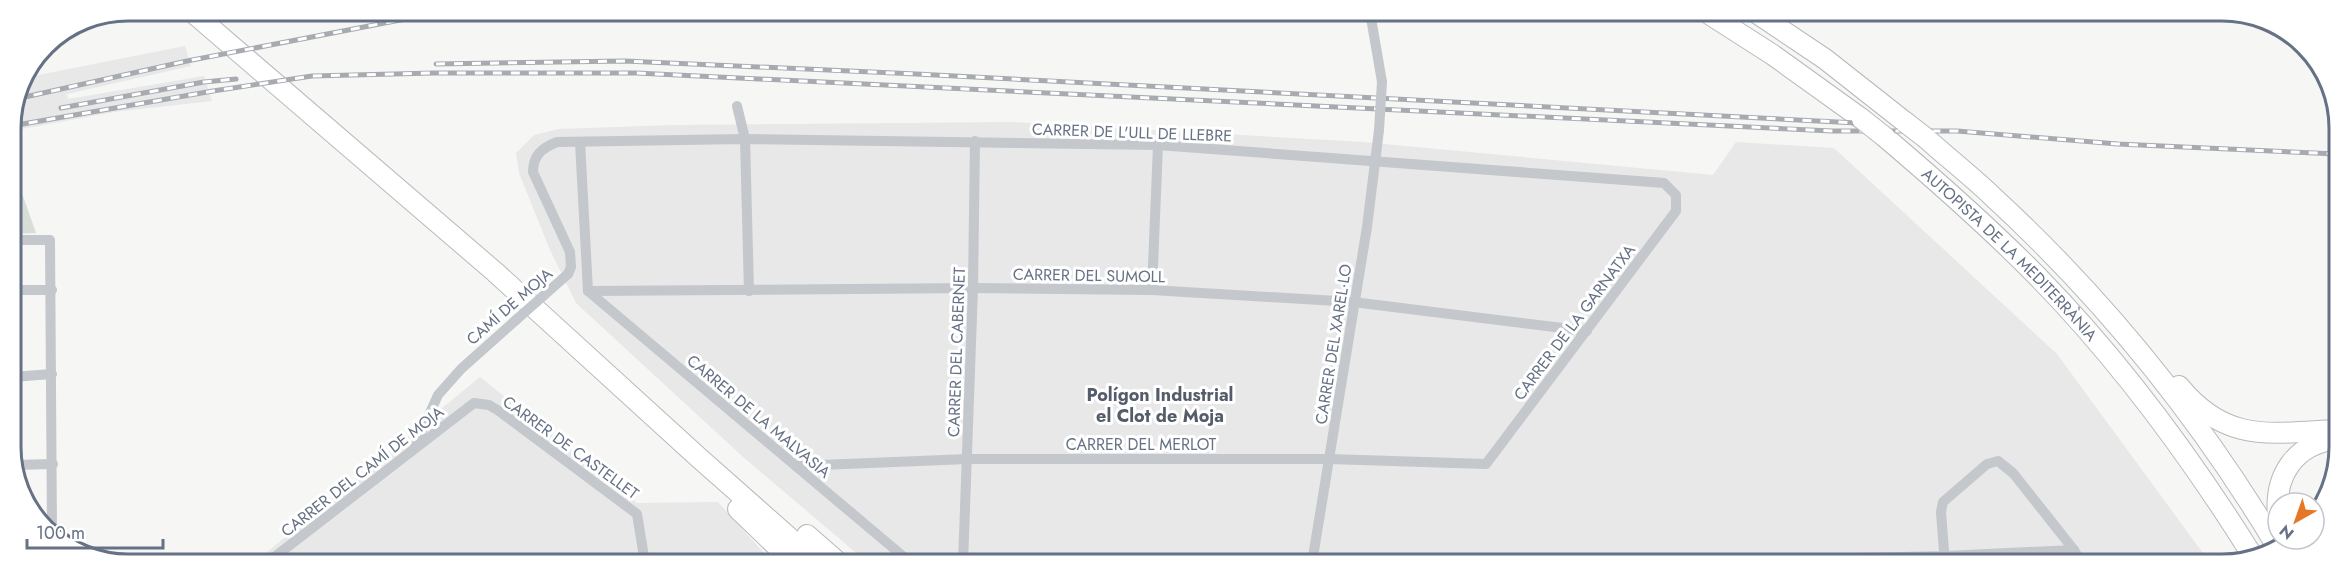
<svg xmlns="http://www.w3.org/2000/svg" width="2350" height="575" font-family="Jost,sans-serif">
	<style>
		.built { fill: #e7e8e7 }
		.green { fill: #d7ded5 }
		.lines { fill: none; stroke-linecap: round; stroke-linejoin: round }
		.highway-casing { stroke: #b7b9bd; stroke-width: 22 }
		.street { stroke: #c4c7cb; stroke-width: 10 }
		.highway { stroke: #fff; stroke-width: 20 }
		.rail-casing { stroke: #a7aab1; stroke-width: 5 }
		.rail { stroke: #fff; stroke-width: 3; stroke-dasharray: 9; stroke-linecap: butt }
		.highway-bridge-casing { stroke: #b7b9bd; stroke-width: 22; stroke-linecap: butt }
		.street-bridge { stroke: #c4c7cb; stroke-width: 10 }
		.highway-bridge { stroke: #fff; stroke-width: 20 }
		.labels { text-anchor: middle; stroke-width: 6; stroke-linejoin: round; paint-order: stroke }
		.street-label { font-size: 16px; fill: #667185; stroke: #fff }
		.neighbourhood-label { font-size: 18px; font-weight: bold; fill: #545c6a; stroke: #fff }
		.rim { fill: none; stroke: #667185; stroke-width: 3 }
	</style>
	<rect width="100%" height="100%" fill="#f6f7f4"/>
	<g class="built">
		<polygon points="185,46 191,66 67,94 68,99 204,76 212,101 114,112 11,131 11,120 20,82 23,78"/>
		<polygon points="1011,122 1363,142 1713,175 1736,142 1834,148 2057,354 2211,564 868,563 742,456 576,303 550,250 519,173 516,153 534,135 559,129 673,125"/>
		<polygon points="480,377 637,503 718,502 773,563 255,562"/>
	</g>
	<polygon class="green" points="11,162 36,233 11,234"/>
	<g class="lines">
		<defs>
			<g id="highway">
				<polyline points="191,11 495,272 698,457 818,563"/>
				<polyline points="1706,12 1773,55 1862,119"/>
				<polyline points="1755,12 1825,59 1905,122"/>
				<path id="s1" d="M1886,138c53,45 104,90 152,139 82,84 152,179 214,278"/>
				<path d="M1927,139c21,19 44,37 65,57 110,101 207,221 284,349"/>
				<path d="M2179,386c47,58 92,47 158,44"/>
				<polyline points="738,509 794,563"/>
				<path d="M2278,517c-4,-41 16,-73 59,-78"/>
				<polyline points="807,535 839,563"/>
			</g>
		</defs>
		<use href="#highway" class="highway-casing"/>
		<g class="street">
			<polyline points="1370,12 1382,82"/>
			<polyline points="737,106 745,139 749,291"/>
			<polyline points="580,142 588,291"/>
			<polyline points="11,240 50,240 52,534"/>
			<path d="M568,274l3,-7 -1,-15 -37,-80c0,-17 9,-24 24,-30l188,-3 413,6 506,38 12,12v16l-190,253 -157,-5h-361l-172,7"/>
			<polyline points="12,290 52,290"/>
			<polyline points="1152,290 1158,145"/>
			<polyline points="588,291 973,288 1152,290 1353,302 1587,331"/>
			<polyline points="588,291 911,563"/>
			<polyline points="12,377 52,374"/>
			<polyline points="415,446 438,395 461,369 516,320"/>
			<polyline points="13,465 53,464"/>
			<polyline points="268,562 474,403 489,405 499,411 637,514 645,563"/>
			<polyline points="963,563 973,288 975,141"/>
			<polyline points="1312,563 1367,227 1379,130"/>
			<polyline points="1463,564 1473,560 1684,562 1945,556 2074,550"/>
			<polyline points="1945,564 1941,512 1943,502 1987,464 1998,461 2013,473 2074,550 2082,564"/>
		</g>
		<use href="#highway" class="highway"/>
		<defs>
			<g id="rail">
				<polyline points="436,64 625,61 916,74 1857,123"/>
				<polyline points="16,99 187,61 447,11"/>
				<polyline points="61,108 204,82 236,79"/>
				<polyline points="11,126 213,91 312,76 434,73 636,73 1832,131 1957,131 2118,144 2337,154"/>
			</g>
		</defs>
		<use href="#rail" class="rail-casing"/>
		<use href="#rail" class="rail"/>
		<defs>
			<g id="highway-bridge">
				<polyline points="1862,119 1886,138"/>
				<polyline points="1905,122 1927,139"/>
			</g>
		</defs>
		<use href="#highway-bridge" class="highway-bridge-casing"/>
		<g class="street-bridge">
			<polyline points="1379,130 1382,82"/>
			<polyline points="516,320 568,274"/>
		</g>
		<use href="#highway-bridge" class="highway-bridge"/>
	</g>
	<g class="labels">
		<g class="street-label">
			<text transform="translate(1132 132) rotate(2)" y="6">CARRER DE L'ULL DE LLEBRE</text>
			<text dy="6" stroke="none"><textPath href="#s1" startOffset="170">AUTOPISTA DE LA MEDITERRÀNIA</textPath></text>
			<text transform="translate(1089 275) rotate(1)" y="6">CARRER DEL SUMOLL</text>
			<text transform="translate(509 306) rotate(-41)" y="6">CAMÍ DE MOJA</text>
			<text transform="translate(1574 322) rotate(-53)" y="6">CARRER DE LA GARNATXA</text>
			<text transform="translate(1333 344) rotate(-81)" y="6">CARRER DEL XAREL·LO</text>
			<text transform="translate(956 352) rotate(-88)" y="6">CARRER DEL CABERNET</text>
			<text transform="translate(759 416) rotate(40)" y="6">CARRER DE LA MALVASIA</text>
			<text x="1141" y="450">CARRER DEL MERLOT</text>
			<text transform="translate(571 447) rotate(36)" y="6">CARRER DE CASTELLET</text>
			<text transform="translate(362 471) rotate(-38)" y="6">CARRER DEL CAMÍ DE MOJA</text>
		</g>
		<g class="neighbourhood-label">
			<text x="1160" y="401">Polígon Industrial<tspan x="1160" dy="21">el Clot de Moja</tspan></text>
		</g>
	</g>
	<path d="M0 0H2350V575H0ZM128 21H2222A107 107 0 0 1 2329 128V447A107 107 0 0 1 2222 554H128A107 107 0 0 1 21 447V128A107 107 0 0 1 128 21Z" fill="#fff" fill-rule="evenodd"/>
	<path class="rim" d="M128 21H2222A107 107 0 0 1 2329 128V447A107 107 0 0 1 2222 554H128A107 107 0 0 1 21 447V128A107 107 0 0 1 128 21Z"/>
	<g transform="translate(2296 521) rotate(220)"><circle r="28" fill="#ffffff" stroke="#c2c6ce" stroke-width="1.5"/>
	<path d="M0-4.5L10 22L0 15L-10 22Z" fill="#e57726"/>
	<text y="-9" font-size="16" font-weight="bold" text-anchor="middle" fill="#667185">N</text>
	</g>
	<path d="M27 539v9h136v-9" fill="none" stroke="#667185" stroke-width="3"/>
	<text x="36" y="539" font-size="18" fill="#667185" stroke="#ffffff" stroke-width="4.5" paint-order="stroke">100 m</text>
</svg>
